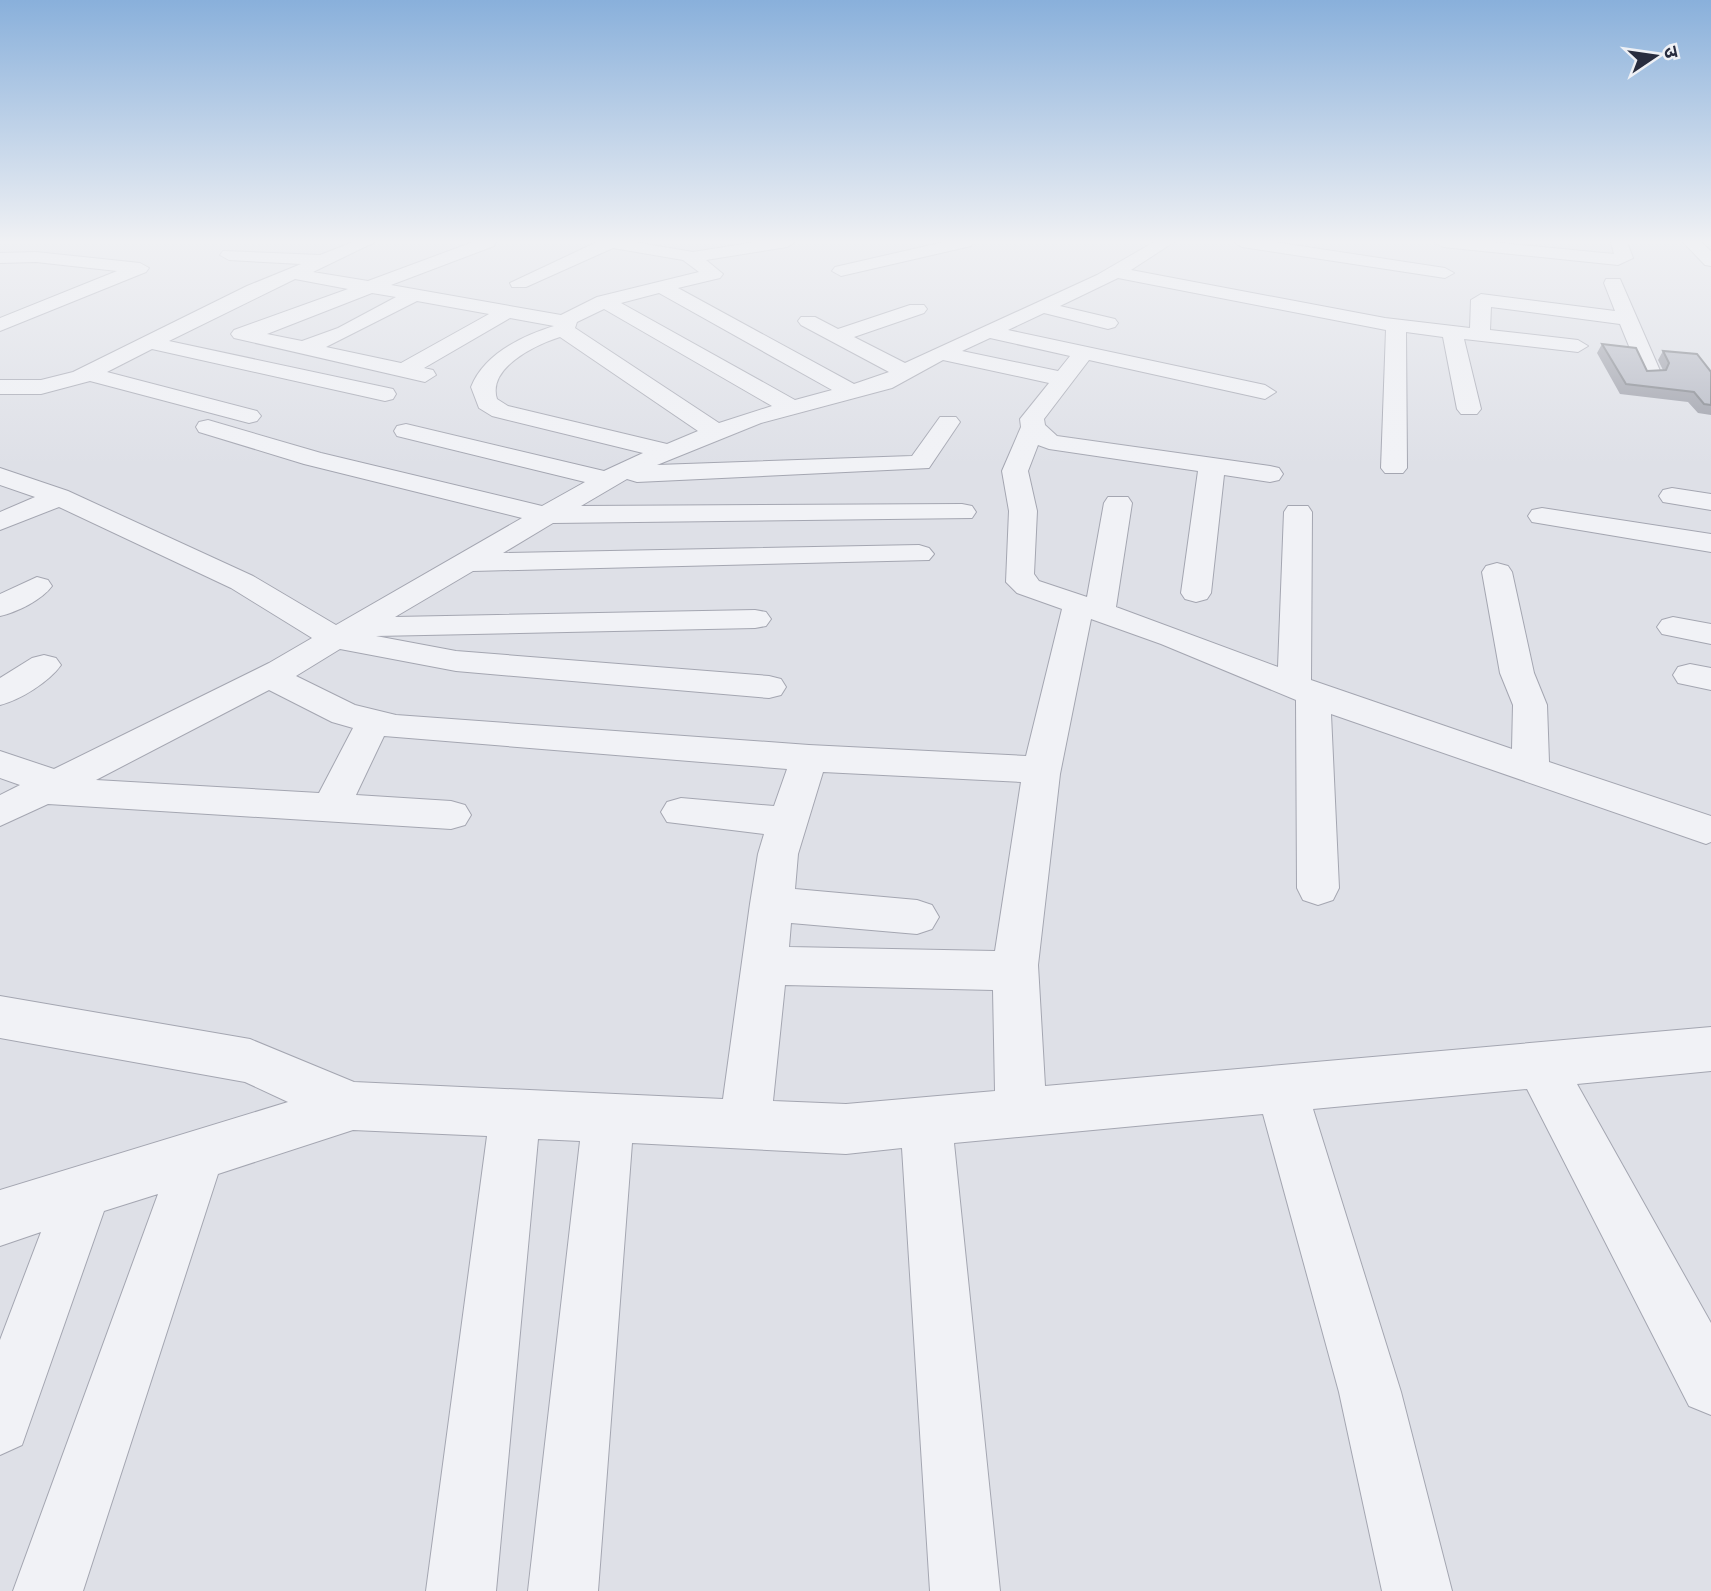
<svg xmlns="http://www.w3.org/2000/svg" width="1711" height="1591" font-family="'Varela Round','Noto Sans Devanagari',sans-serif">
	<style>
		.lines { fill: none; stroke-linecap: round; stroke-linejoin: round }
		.minor-casing { stroke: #a4a6b1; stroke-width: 2 }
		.minor { fill: #f1f2f6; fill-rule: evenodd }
		.wall { fill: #9d9fa9 }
		.building { fill: #b6b9c4; stroke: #7f8289; stroke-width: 2 }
	</style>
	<rect width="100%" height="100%" fill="#dee0e7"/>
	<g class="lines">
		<defs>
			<g id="minor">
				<path d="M353,242h22l-62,30 55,9 105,-39h23l-2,4 -103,39 170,30 36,-18 102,-25 -16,-12 -70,-12 -87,39h-14l-2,-4 87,-41h37l59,10 63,-10h39l-8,5 -81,13 17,14 -3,4 -42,10 176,96 35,-12 -88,-47 -3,-4 3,-4h14l23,12 72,-24h14l3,4 -3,4 -70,24 51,26 192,-88 57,-33h20l-43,28 254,48 85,10 1,-28 10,-6 134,17 -11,-28 2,-4h14l41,94 -3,5h-16l-22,-54 -129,-17 -1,23 88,10 10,6 -10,6 -114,-13 17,70 -4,5h-16l-4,-5 -14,-72 -37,-5 1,136 -4,5h-18l-4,-5 5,-138 -268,-52 -58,28 55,13 3,4 -3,4 -7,2 -64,-16 -36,17 257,55 11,7 -11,7 -176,-39 -45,59 1,6 12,11 213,30 9,2 4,6 -4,6 -9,2 -46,-7 -13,118 -4,6 -11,3 -11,-3 -4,-6 17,-122 -149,-22 -11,-4 -10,26 9,40 -3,63 5,7 48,16 17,-94 4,-6h20l4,6 -16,104 162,60 6,-155 4,-6h20l4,6 -1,168 201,69 1,-44 -13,-32 -18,-101 4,-6 11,-3 11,3 4,6 22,101 13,32 2,57 162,54v26l-5,2 -375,-130 8,174 -6,12 -15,5 -15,-5 -6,-12 -1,-188 -135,-56 -70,-25 -31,155 -22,191 7,121 666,-59v44l-134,13 134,239v92l-22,-9 -162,-317 -214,20 88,283 51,199h-70l-43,-199 -76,-278 -309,29 46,448h-70l-28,-443 -56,6 -214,-11 -34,448h-70l52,-450 -42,-2 -42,452h-70l61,-455 -134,-6 -135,44 -135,417h-70l145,-397 -54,17 -82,234 -22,10v-115l41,-108 -41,14v-56l288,-88 -43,-20 -245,-44v-42l250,43 104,43 369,17 27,-195 8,-50 6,-20 -97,-12 -6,-10 6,-10 14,-4 93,8 13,-37 -403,-33 -28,59 95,6 14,4 6,10 -6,10 -14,4 -403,-25 -48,22v-31l20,-10 -20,-7v-27l54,18 215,-106 43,-25 -81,-50 -172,-81 -59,23v-18l35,-15 -35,-12v-17l68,23 185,85 83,49 186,-107 -218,-54 -105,-32 -3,-5 3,-5 9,-2 113,33 221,53 43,-24 -188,-46 -3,-5 3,-5 9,-2 198,47 39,-18 -151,-37 -13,-8 -8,-21c13,-33 51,-51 83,-61l-44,-8 -86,50 9,2 3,5 -11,7 -191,-44 -3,-4 3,-4 114,-41 -53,-10 -126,62 224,48 3,5 -3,5 -8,2 -233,-52 -45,23 150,39 4,5 -4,5 -8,2 -159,-42 -49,13h-41v-14h41l32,-8 174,-86 54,-22 -72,-4 -9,-5 3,-4 97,4zM372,293l24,4 -58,31 -36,13 -35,-7zM659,293l173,97 -37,10 -174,-97zM417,301l72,13 -88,49 -75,-16zM604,309l168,97 -53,17 -144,-95 2,-6zM560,337l138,94 -31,13 -159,-38 -11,-7c-10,-31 38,-54 63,-62zM990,338l80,18 -12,15 -96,-20zM943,360l106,23 -29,36 1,8 -19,44 7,40 -3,71 11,11 45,16 -36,147 -217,-11 -413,-30 -41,-10 -59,-29 44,-27 116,22 313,27 12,-3 5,-8 -5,-8 -12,-3 -313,-25 -80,-15 379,-8 11,-2 5,-7 -5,-7 -11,-2 -360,7 78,-46 456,-11 5,-6 -5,-6 -10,-3 -416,8 50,-30 419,-5 4,-6 -4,-6 -10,-2 -381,2 46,-27 10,3 292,-14 31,-46 -4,-5h-16l-28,39 -255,9 104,-42 131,-35zM269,690l63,32 21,6 -34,65 -223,-13zM823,772l198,10 -26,169 -206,-4 2,-24 126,11 15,-5 7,-12 -7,-12 -15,-5 -122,-11 3,-35zM785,985l208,5 2,101 -149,13 -73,-3z"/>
				<polygon points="944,242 973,242 971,246 841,276 832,271 835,267"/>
				<polygon points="1234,242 1274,242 1445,268 1454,273 1445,278 1242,247"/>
				<polygon points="1435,242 1491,242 1614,254 1611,242 1627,242 1633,258 1618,265 1443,247"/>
				<polygon points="1683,242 1701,242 1711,251 1711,266 1705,265"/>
				<polygon points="36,252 140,263 149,268 146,272 0,331 0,318 117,271 36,262 0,263 0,253"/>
				<polygon points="1672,488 1711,494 1711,510 1663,502 1659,496 1663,490"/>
				<polygon points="1542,508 1711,534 1711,552 1532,522 1528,516 1532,510"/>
				<path d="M37,577l11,3 4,6c-10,14 -35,26 -52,30v-22z"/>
				<polygon points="1673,617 1711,624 1711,644 1662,634 1657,627 1662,620"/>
				<path d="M44,655l12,3 5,7c-12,17 -41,35 -61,40v-27l32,-20z"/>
				<polygon points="1690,664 1711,668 1711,690 1678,683 1673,675 1678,667"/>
			</g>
		</defs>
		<use href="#minor" class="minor-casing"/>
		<use href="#minor" class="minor"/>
	</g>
	<polygon class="wall" points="1602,344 1647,371 1663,370 1658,360 1663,351 1711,372 1711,415 1698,413 1688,402 1620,394 1597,353"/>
	<polygon class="building" points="1602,344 1636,348 1647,371 1666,370 1669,363 1663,351 1697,354 1711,372 1711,405 1704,404 1694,392 1626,384"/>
	<linearGradient id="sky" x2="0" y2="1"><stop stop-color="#89b0db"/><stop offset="0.52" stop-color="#f0f1f4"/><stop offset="1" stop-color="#f0f1f4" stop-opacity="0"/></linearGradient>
	<rect width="1711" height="465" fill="url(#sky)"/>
	<g transform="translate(1655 56) rotate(77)" stroke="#eef0f5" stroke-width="5" paint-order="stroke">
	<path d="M0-5L12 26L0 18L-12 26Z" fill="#282c3e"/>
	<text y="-10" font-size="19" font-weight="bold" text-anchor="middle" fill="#282c3e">उ</text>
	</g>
</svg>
